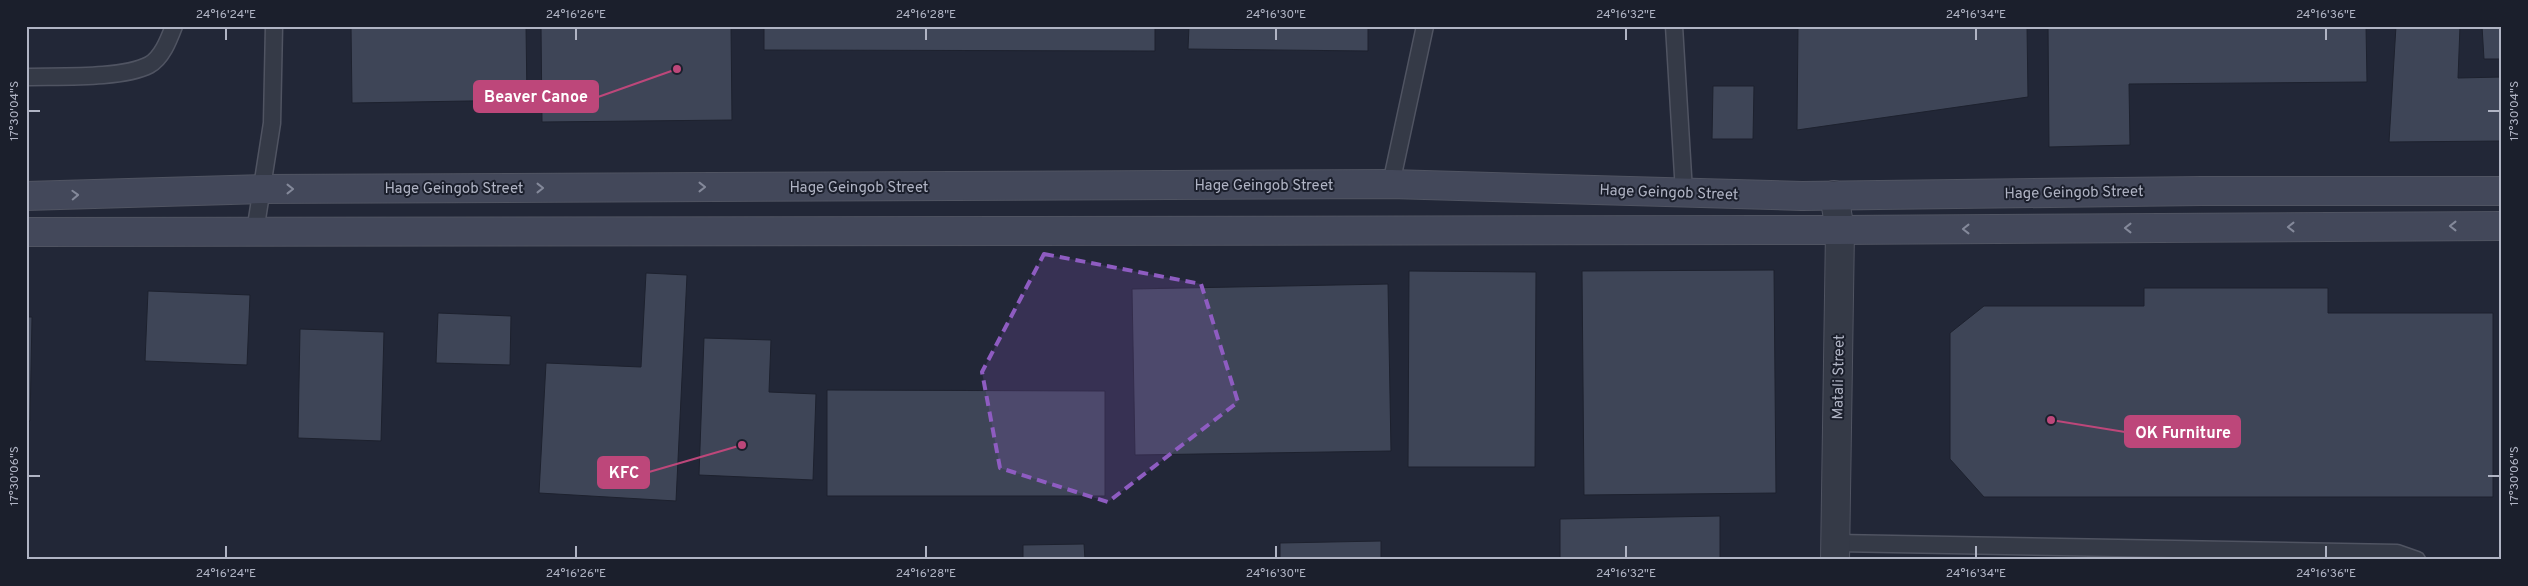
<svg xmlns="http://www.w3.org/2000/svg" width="2528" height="586" font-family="Overpass,sans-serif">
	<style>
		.building { fill: #3e4557; stroke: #1d212e }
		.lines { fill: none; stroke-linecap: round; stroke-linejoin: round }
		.lane-casing { stroke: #505462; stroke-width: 19 }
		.street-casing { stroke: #505462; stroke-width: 30 }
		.secondary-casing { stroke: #505462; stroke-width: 30 }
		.lane { stroke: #353a47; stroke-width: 16 }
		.street { stroke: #353a47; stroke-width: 28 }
		.secondary { stroke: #43485a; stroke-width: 28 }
		.oneway { stroke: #84899a }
		.marked { fill: #8e5cc1; fill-opacity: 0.2; stroke: #8e5cc1; stroke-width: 4; stroke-dasharray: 10 6; stroke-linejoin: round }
		.ticks { fill: none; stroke: #b0b4c4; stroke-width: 2 }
		.labels { text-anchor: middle; stroke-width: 4; stroke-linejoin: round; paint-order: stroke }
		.street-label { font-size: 15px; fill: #b0b4c4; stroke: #1b1f2c }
		.leader { fill: none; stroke: #bd477a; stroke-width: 2 }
		.callout-dot { fill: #bd477a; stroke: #1b1f2c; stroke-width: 2 }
		.callout { fill: #bd477a; stroke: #bd477a; stroke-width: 2 }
		.callout-label { font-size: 16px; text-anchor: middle; font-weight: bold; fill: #fff }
		.neatline { fill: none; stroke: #b0b4c4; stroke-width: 2 }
		.ticks-label { font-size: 12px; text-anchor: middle; fill: #b0b4c4 }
	</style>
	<rect width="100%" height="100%" fill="#222737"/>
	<g class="building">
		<polygon points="351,26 526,26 527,100 352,103"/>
		<polygon points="541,26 731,26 732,120 542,122"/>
		<polygon points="764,26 1155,26 1155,51 764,50"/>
		<polygon points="1189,26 1368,26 1368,51 1188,49"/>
		<polygon points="1798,26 2027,26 2028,97 1797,130"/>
		<polygon points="2048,26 2366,26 2367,82 2129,84 2130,145 2049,147"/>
		<polygon points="2396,26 2460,26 2458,78 2502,77 2502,141 2389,142"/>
		<polygon points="2482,26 2502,26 2502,59 2484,59"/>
		<polygon points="1713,86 1754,86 1753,139 1712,139"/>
		<polygon points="1774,270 1776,493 1584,495 1582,271"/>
		<polygon points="1409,271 1536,272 1535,467 1408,467"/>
		<polygon points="646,273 687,275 676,501 539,493 546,363 641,367"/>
		<polygon points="1388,284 1391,451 1135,455 1132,289"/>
		<polygon points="2144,288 2328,288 2328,313 2493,313 2493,497 1984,497 1950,459 1950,333 1984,306 2144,306"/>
		<polygon points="148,291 250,295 247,365 145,361"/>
		<polygon points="438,313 511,316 510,365 436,363"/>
		<polygon points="26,317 32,317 30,421 26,421"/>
		<polygon points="300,329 384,332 381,441 298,438"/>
		<polygon points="704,338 771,340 769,392 816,394 813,480 699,475"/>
		<polygon points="827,390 1105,391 1105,496 827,496"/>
		<polygon points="1720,516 1720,560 1560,560 1560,519"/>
		<polygon points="1381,541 1381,560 1280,560 1280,543"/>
		<polygon points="1084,544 1085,560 1023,560 1023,545"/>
	</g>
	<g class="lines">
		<defs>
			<g id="lane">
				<polyline points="1674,26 1684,192"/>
				<path d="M26,77c33,-1 96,2 123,-12 13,-7 20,-26 25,-39"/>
				<polyline points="1391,184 1425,26"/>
				<polyline points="255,232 272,123 274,26"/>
				<polyline points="1836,543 2397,553 2417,560"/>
			</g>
			<polyline id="street" points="1834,195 1840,230 1835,560"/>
			<g id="secondary">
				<polyline points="26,196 261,189 1391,184 1802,196 2202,191 2502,191"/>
				<polyline points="26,232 1840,230 2502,226"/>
			</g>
		</defs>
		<use href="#lane" class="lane-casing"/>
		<use href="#street" class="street-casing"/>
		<use href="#secondary" class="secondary-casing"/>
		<use href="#lane" class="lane"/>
		<use href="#street" class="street"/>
		<use href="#secondary" class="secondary"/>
	</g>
	<defs><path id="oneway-chevron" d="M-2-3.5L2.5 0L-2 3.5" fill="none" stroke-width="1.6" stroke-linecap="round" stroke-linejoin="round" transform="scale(1.25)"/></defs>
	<g class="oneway">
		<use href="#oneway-chevron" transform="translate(702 187)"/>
		<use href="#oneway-chevron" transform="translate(540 188)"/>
		<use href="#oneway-chevron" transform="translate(290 189)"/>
		<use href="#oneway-chevron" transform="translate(75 195) rotate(-2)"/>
		<use href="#oneway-chevron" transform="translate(2453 226) rotate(180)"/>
		<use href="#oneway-chevron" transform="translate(2291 227) rotate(180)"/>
		<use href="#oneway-chevron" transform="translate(2128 228) rotate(180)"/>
		<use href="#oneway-chevron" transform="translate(1966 229) rotate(180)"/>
	</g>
	<path class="marked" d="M1044,254l157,30 37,118 -130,100 -108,-34 -18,-96z"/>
	<path class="ticks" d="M226,28v12M576,28v12M926,28v12M1276,28v12M1626,28v12M1976,28v12M2326,28v12M28,111h12M2488,111h12M28,476h12M2488,476h12M226,546v12M576,546v12M926,546v12M1276,546v12M1626,546v12M1976,546v12M2326,546v12"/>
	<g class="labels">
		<g class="street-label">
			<text x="1264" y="190">Hage Geingob Street</text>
			<text x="859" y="192">Hage Geingob Street</text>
			<text x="454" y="193">Hage Geingob Street</text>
			<text transform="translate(1669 192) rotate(2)" y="5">Hage Geingob Street</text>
			<text transform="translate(2074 192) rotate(-1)" y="5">Hage Geingob Street</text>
			<text transform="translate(1838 377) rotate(-89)" y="5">Matali Street</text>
		</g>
	</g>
	<path class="leader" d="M677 69L598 97M2051 420L2125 432M742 445L649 472"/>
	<g class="callout-dot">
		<circle cx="677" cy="69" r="5"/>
		<circle cx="2051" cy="420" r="5"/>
		<circle cx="742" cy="445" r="5"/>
	</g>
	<g class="callout">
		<rect x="474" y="81" width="124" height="31" rx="5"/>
		<rect x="2125" y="416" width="115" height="31" rx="5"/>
		<rect x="598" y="457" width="51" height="31" rx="5"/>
	</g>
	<g class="callout-label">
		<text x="536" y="102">Beaver Canoe</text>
		<text x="2183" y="438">OK Furniture</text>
		<text x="624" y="478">KFC</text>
	</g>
	<rect width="2528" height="586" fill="none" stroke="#1b1f2c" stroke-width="55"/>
	<rect x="28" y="28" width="2472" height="530" class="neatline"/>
	<g class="ticks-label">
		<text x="226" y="18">24°16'24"E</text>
		<text x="576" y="18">24°16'26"E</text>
		<text x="926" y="18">24°16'28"E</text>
		<text x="1276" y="18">24°16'30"E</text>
		<text x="1626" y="18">24°16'32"E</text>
		<text x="1976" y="18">24°16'34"E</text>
		<text x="2326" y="18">24°16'36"E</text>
		<text transform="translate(14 111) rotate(-90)" y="4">17°30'04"S</text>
		<text transform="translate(2514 111) rotate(-90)" y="4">17°30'04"S</text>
		<text transform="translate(14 476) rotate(-90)" y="4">17°30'06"S</text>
		<text transform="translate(2514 476) rotate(-90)" y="4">17°30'06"S</text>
		<text x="226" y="577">24°16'24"E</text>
		<text x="576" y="577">24°16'26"E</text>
		<text x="926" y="577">24°16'28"E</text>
		<text x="1276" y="577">24°16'30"E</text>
		<text x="1626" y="577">24°16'32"E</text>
		<text x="1976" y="577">24°16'34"E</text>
		<text x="2326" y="577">24°16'36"E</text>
	</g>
</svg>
